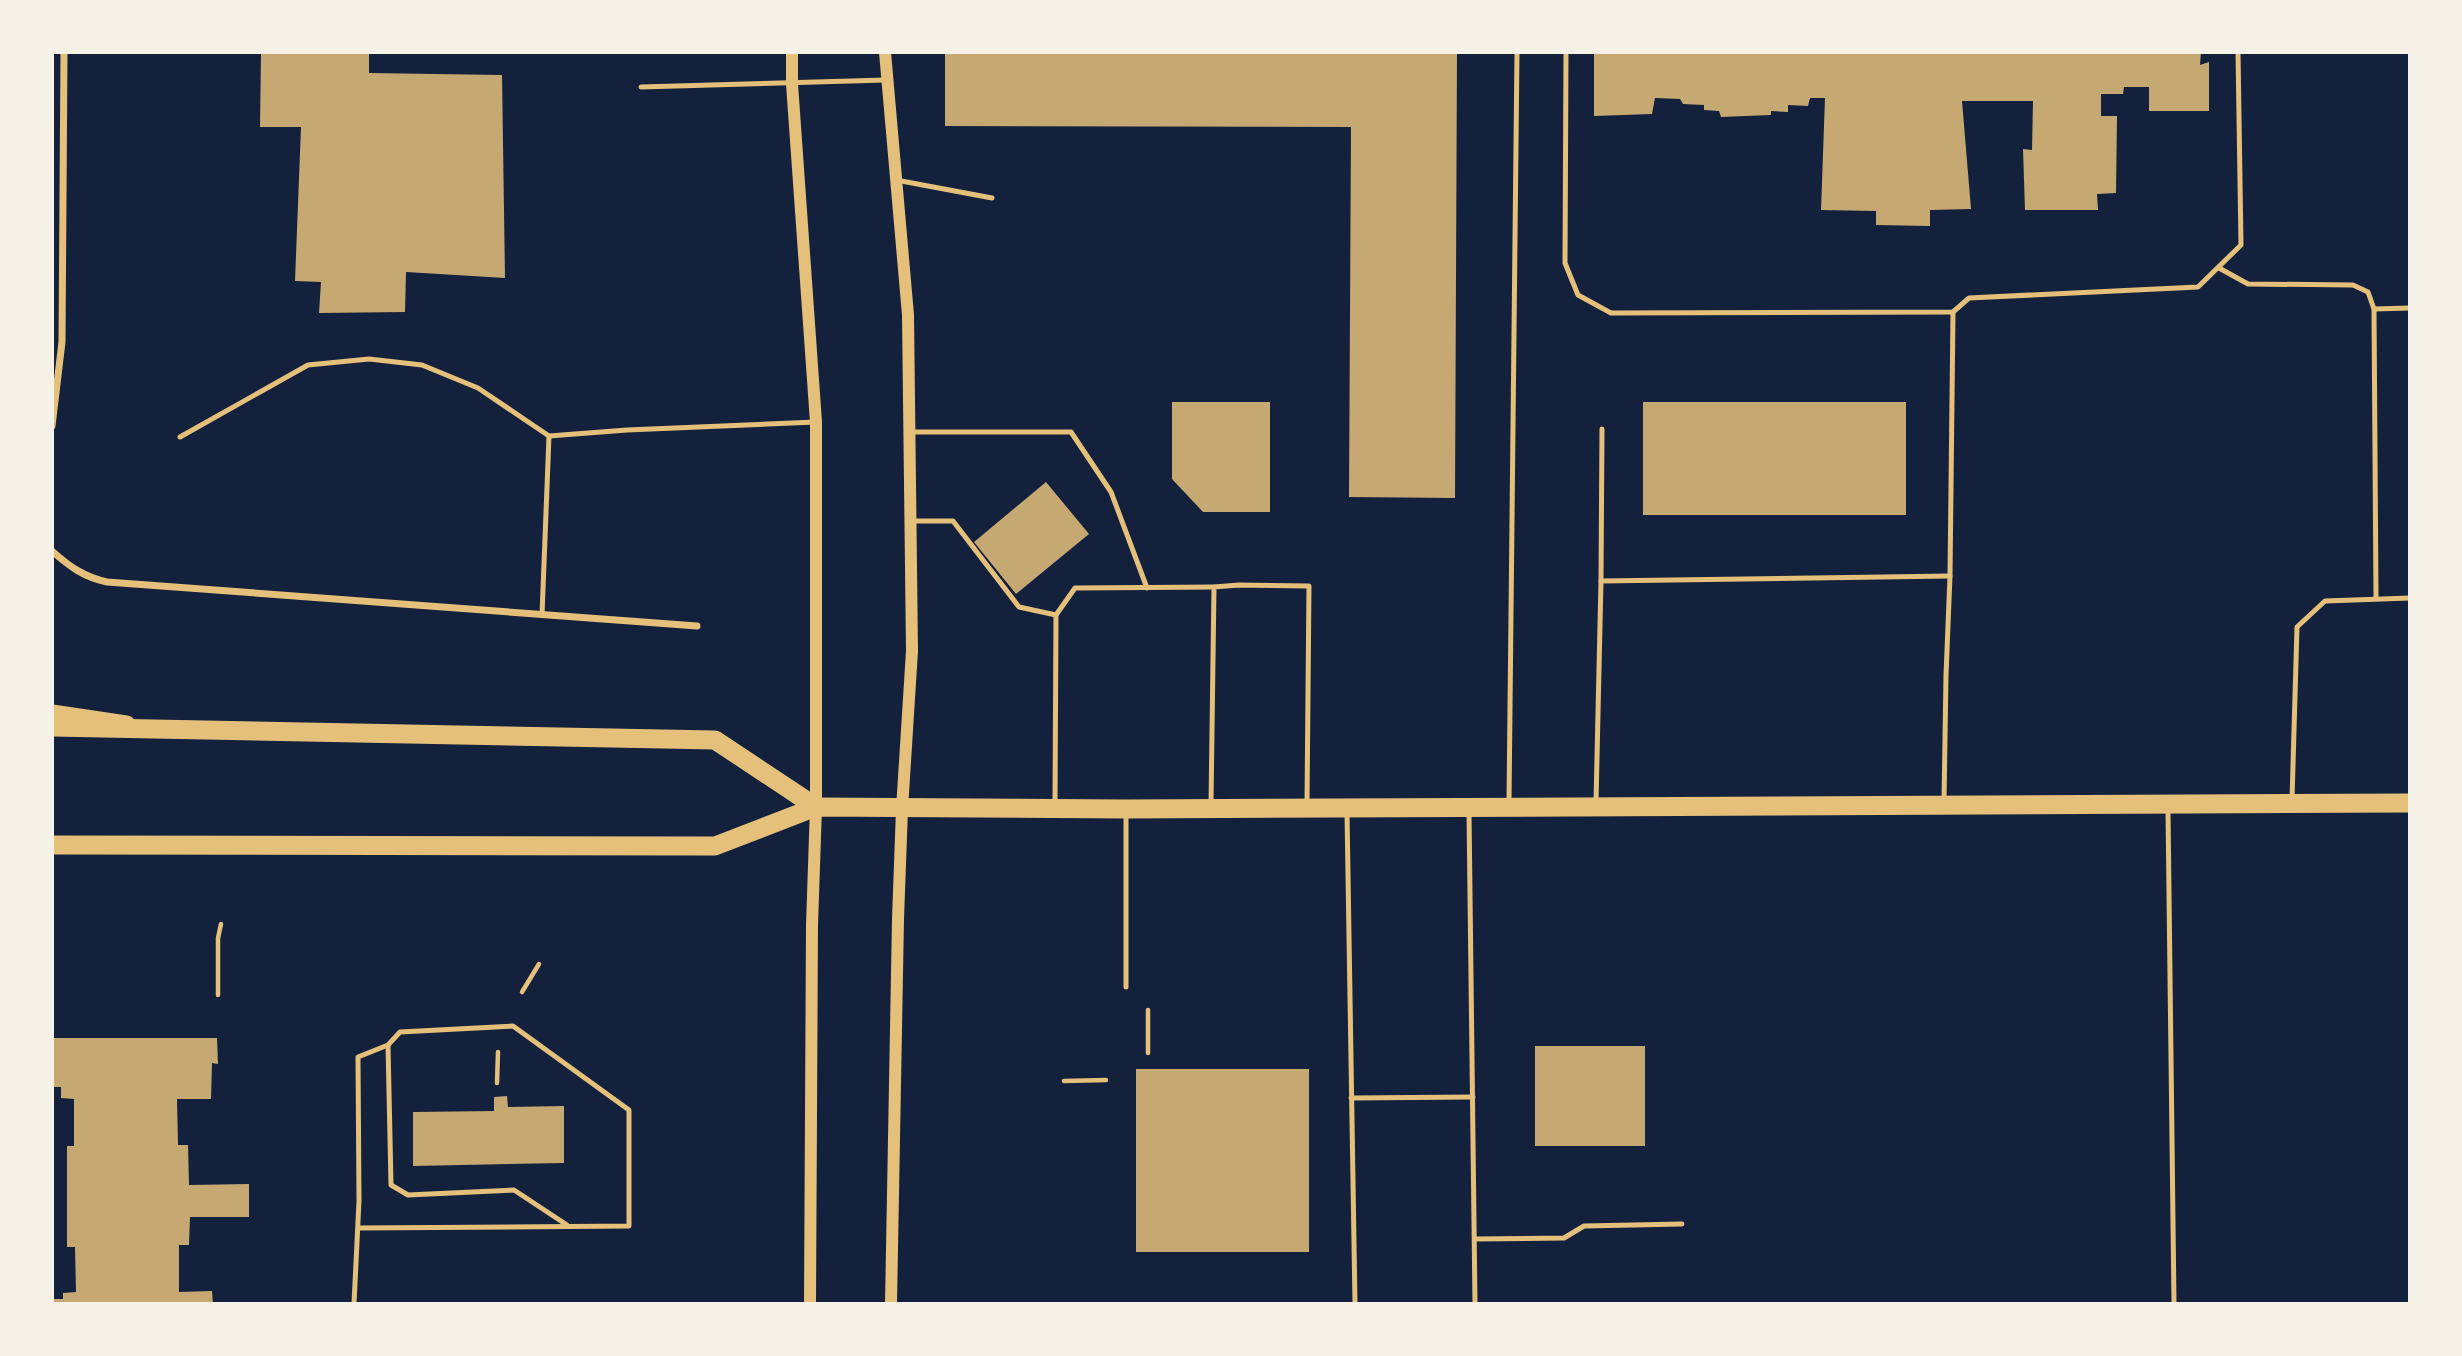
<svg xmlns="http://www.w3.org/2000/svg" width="2462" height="1356" font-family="'Golos Text',sans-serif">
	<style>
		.building { fill: #c6a872 }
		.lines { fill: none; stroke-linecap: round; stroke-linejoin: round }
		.path { stroke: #e5c07b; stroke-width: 4.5 }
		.service { stroke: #e5c07b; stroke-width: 5 }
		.minor { stroke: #e5c07b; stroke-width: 7 }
		.tertiary { stroke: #e5c07b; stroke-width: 12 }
		.trunk { stroke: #e5c07b; stroke-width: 19 }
		.motorway { stroke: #e5c07b; stroke-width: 21 }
	</style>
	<rect width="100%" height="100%" fill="#14213d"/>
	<g class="building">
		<polygon points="261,52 369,52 369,73 502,75 505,278 406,272 405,312 319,313 321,282 295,281 301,127 260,127"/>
		<polygon points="945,52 1457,52 1455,498 1349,497 1351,127 945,126"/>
		<polygon points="1594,52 2201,52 2200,65 2209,62 2209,111 2149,111 2149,87 2124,87 2123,94 2101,94 2101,116 2117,116 2116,193 2097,194 2098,210 2025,210 2023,149 2032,150 2033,101 1962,101 1971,209 1930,210 1930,226 1876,225 1876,211 1821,210 1825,98 1810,98 1808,106 1788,105 1788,112 1771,111 1771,115 1721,117 1719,111 1704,110 1704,105 1683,104 1680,99 1655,98 1652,114 1594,116"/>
		<polygon points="1172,402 1270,402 1270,512 1203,512 1172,479"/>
		<rect x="1643" y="402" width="263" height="113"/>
		<polygon points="1046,482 1089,534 1016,594 974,542"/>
		<polygon points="52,1038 217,1038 218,1064 212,1063 211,1099 177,1099 178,1145 188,1145 189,1185 249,1184 249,1217 190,1217 189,1245 179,1245 179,1292 212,1291 213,1304 52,1304 52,1299 63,1299 63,1293 76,1292 75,1247 67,1247 67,1146 74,1146 74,1099 61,1098 61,1087 52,1087"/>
		<rect x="1535" y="1046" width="110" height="100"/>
		<rect x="1136" y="1069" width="173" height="183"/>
		<polygon points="507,1096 508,1107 564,1106 564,1163 413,1166 413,1112 494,1111 494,1097"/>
	</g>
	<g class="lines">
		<g class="path">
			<polyline points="522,992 539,964"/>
			<polyline points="218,995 218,938 221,924"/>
			<polyline points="1148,1010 1148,1053"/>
			<polyline points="1064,1081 1106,1080"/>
			<polyline points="497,1083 498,1052"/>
		</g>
		<g class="service">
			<polyline points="1566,52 1565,263 1578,295 1611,313 1953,312 1969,298 2198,287 2241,245 2238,52"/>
			<polyline points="641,87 886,80"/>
			<polyline points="896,180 992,198"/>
			<polyline points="2219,268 2248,284 2353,285 2368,292 2374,309 2376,598"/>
			<polyline points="2374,309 2410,308"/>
			<polyline points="909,432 1071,432 1111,492 1147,588"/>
			<polyline points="180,437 308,365 369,359 422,365 478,388 549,436 627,430 816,422"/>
			<polyline points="911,521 953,521 1019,607 1056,615"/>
			<polyline points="1601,581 1602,429"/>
			<polyline points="542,615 549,436"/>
			<polyline points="2292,800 2297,627 2325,601 2410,598"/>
			<polyline points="1509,802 1517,52"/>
			<polyline points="1596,802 1601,581 1950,576"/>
			<polyline points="1944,802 1946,675 1950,576 1953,312"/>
			<polyline points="1055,804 1056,615 1075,588 1214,587"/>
			<polyline points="1211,804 1214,587 1239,585 1309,586 1307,803"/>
			<polyline points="2168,810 2174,1304"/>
			<polyline points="1126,812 1126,987"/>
			<polyline points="1469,812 1475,1304"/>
			<polyline points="1347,813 1355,1304"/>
			<polyline points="388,1045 391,1185 408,1195 514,1190 567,1225"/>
			<polyline points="1351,1098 1473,1097"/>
			<polyline points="1475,1239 1564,1238 1584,1226 1682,1224"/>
			<polyline points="354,1304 359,1201 358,1057 388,1045 400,1032 513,1026 629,1110 629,1226 358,1228"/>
		</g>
		<g class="minor">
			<polyline points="52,426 62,342 64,52"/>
			<path d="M52,551c18,16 32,26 55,31l590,44"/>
		</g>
		<g class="tertiary">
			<polyline points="792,52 792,84 816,422 816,807 812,925 810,1304"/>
			<polyline points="885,52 908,315 912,651 902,809 898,919 891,1304"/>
		</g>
		<g class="trunk">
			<polyline points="52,727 715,740 816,807"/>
			<polyline points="52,845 715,846 816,807 1126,809 2410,803"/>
		</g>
		<polyline class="motorway" points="52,715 126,726"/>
	</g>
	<rect width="2462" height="1356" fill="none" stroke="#f6f1e7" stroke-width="108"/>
</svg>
